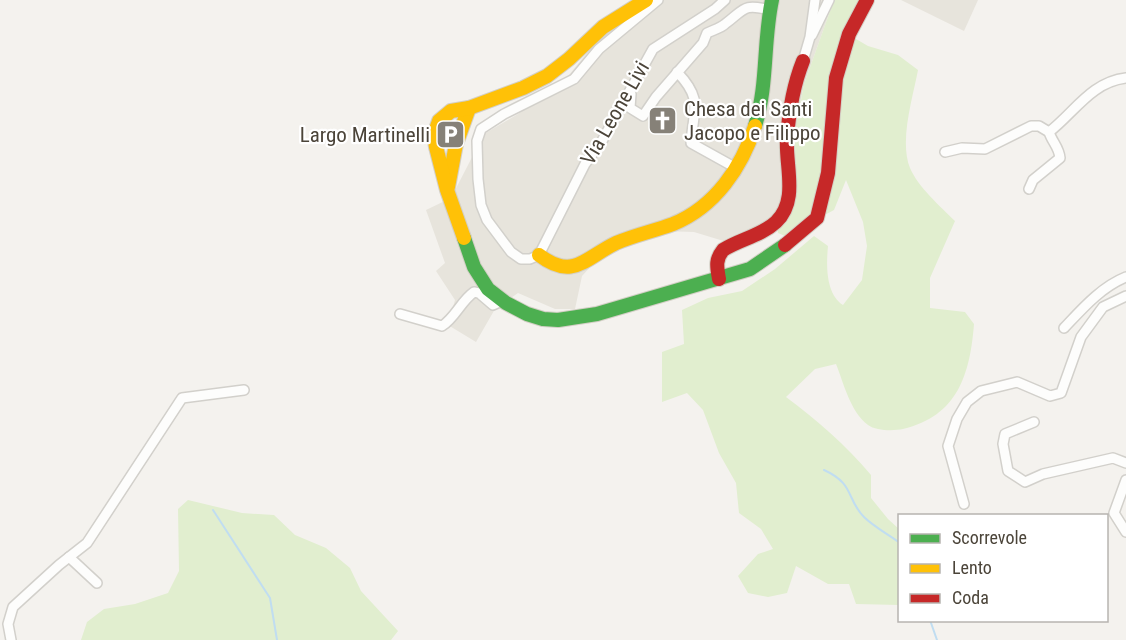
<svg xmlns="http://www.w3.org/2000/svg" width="1126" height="640" font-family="'Roboto Condensed',sans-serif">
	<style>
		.residential { fill: #e7e4dc }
		.green { fill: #e1eecf }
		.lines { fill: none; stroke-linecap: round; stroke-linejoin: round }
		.stream { stroke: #c0ddf1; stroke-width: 2 }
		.street-casing { stroke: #d2d0cb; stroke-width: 12 }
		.fast-casing { stroke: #d3cfc5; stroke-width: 16 }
		.slow-casing { stroke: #d3cfc5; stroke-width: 16 }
		.jam-casing { stroke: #d3cfc5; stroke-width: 16 }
		.street { stroke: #fdfdfc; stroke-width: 9 }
		.fast { stroke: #4caf50; stroke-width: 14 }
		.slow { stroke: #ffc107; stroke-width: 14 }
		.jam { stroke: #c62828; stroke-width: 14 }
		.labels { text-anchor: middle; stroke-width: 4.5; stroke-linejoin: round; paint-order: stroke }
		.poi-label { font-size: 21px; fill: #4b4439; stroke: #fff; text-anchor: start }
		.street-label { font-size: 21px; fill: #4b4439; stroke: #fff }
	</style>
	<rect width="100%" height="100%" fill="#f4f2ee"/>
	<g class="residential">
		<polygon points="644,0 834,0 804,84 791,152 797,186 777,227 740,246 694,232 662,231 607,249 582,276 575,309 555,309 518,293 495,309 476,342 448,325 455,300 436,271 445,263 426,210 451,198 484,134 518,114 569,75 599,38"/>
		<polygon points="901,0 978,0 964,31"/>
	</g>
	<g class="green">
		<path d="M834,0h28l-18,32 24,14 30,9 20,15c-5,27 -19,71 -8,98 8,19 30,38 45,53l-25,57v30l35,4 9,12c-4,50 -16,92 -71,105 -9,2 -27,2 -35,-4 -18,-14 -24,-41 -32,-61l-21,5 -29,28c31,23 60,48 85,78v23l17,21 11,10v76l-43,-1 -7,-20h-21l-32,-18 -9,27 -19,4 -20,-4 -10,-17 20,-22 15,-5 -12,-20 -22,-16 -3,-30 -17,-30 -16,-43 -16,-17 -25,9v-50l22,-8 -2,-34 26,-12 34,-7 33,-22 39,-33 14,10c-2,20 -2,48 15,59l19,-25 5,-34 -4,-24 -17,-42 -12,30 -49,26 -7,-3 -1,-6 20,-41 -6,-34 13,-68z"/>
		<polygon points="188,500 242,513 274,515 295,535 326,548 350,568 361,591 398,631 391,640 81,640 87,622 104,609 135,604 168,593 179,571 178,509"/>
	</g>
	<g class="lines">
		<g class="stream">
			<path d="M824,470c31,14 22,29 40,47 10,10 24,17 36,26"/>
			<polyline points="213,510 270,598 277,640"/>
			<polyline points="930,620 937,640"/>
		</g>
		<defs>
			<g id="street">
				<polyline points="658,0 599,49 574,79 504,114 481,129 477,141 478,179 481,205 487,220 511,252 521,259 530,259 539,255 585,164 602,141 653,49 715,9 725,0"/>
				<polyline points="812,35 829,0"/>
				<polyline points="803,61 810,37 815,0"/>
				<path d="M677,72c27,28 16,38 14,71l45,25"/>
				<path d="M631,94l-1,14 13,8 13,-19 47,-54 4,-10c6,-3 14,-5 18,-9 20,-15 18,-21 45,-14"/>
				<path d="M1049,132c25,-19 42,-50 77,-54"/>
				<path d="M945,152l17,-4 23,1 46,-23h8l10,6c3,10 10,15 11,26l-27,22 -4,9"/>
				<path d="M400,314l42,12c13,-8 19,-25 32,-34l5,1 14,12 9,-4"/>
				<path d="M1064,328c18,-19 37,-41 62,-51"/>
				<polyline points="1034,422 1005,434 1003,444 1008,471 1025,482 1043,474 1113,458 1126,463"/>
				<polyline points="1126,480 1114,513 1126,532"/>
				<polyline points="964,504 948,446 957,419 967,402 981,391 1017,382 1050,396 1061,393 1081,337 1103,307 1126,296"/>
				<polyline points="69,557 97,583"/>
				<polyline points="11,640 8,624 13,607 59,565 87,543 182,398 244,390"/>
			</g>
			<g id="fast">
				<path d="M755,126c13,-41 8,-84 17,-126"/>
				<polyline points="464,238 474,267 488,289 506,303 527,314 543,319 558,320 597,314 750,269 785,245"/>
			</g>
			<g id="slow">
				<polyline points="448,187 456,144 469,108"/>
				<polyline points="464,238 447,190 436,147 434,135 439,121 451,111 469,108 523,88 547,76 569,59 603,27 646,0"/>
				<path d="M539,255c34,26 46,3 77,-12 19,-8 38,-12 57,-19 42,-17 69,-57 82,-98"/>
			</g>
			<g id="jam">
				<polyline points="785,245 817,218 828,173 836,78 849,34 867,0"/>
				<path d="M719,279c-2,-12 -4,-19 4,-29 17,-11 38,-14 53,-28 23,-22 9,-56 11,-84 2,-27 6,-52 16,-77"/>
			</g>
		</defs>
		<use href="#street" class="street-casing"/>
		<use href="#fast" class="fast-casing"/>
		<use href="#slow" class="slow-casing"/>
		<use href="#jam" class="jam-casing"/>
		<use href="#street" class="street"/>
		<use href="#fast" class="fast"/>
		<use href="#slow" class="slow"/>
		<use href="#jam" class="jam"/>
	</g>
	<defs>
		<symbol id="church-square" viewBox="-11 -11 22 22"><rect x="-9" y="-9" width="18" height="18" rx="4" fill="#868178" stroke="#fff"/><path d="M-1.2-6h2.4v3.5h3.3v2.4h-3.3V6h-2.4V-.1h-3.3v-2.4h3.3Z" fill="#fff"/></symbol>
		<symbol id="parking-square" viewBox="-11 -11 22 22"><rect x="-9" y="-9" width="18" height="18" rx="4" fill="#868178" stroke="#fff"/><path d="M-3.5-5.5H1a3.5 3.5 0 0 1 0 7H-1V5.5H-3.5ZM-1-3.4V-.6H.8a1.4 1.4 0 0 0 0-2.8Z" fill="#fff"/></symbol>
	</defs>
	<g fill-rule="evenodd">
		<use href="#church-square" x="646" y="104" width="33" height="33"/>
		<use href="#parking-square" x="434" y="118" width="33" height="33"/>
	</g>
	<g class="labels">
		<g class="poi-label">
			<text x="684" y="116">Chesa dei Santi<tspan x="684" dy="24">Jacopo e Filippo</tspan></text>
			<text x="430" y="142" text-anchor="end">Largo Martinelli</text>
		</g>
		<g class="street-label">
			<text transform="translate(615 113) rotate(-60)" y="7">Via Leone Livi</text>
		</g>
	</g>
	<rect x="898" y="514" width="210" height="108" fill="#ffffff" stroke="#b7b4b0" stroke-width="1.5"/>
	<rect x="910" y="534" width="30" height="9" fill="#4caf50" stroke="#b7b4b0" stroke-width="1.5"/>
	<text x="952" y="544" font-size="18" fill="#4b4439">Scorrevole</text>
	<rect x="910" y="564" width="30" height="9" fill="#ffc107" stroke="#b7b4b0" stroke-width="1.5"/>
	<text x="952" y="574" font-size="18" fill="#4b4439">Lento</text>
	<rect x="910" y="594" width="30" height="9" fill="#c62828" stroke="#b7b4b0" stroke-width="1.5"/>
	<text x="952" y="604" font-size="18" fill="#4b4439">Coda</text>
</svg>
